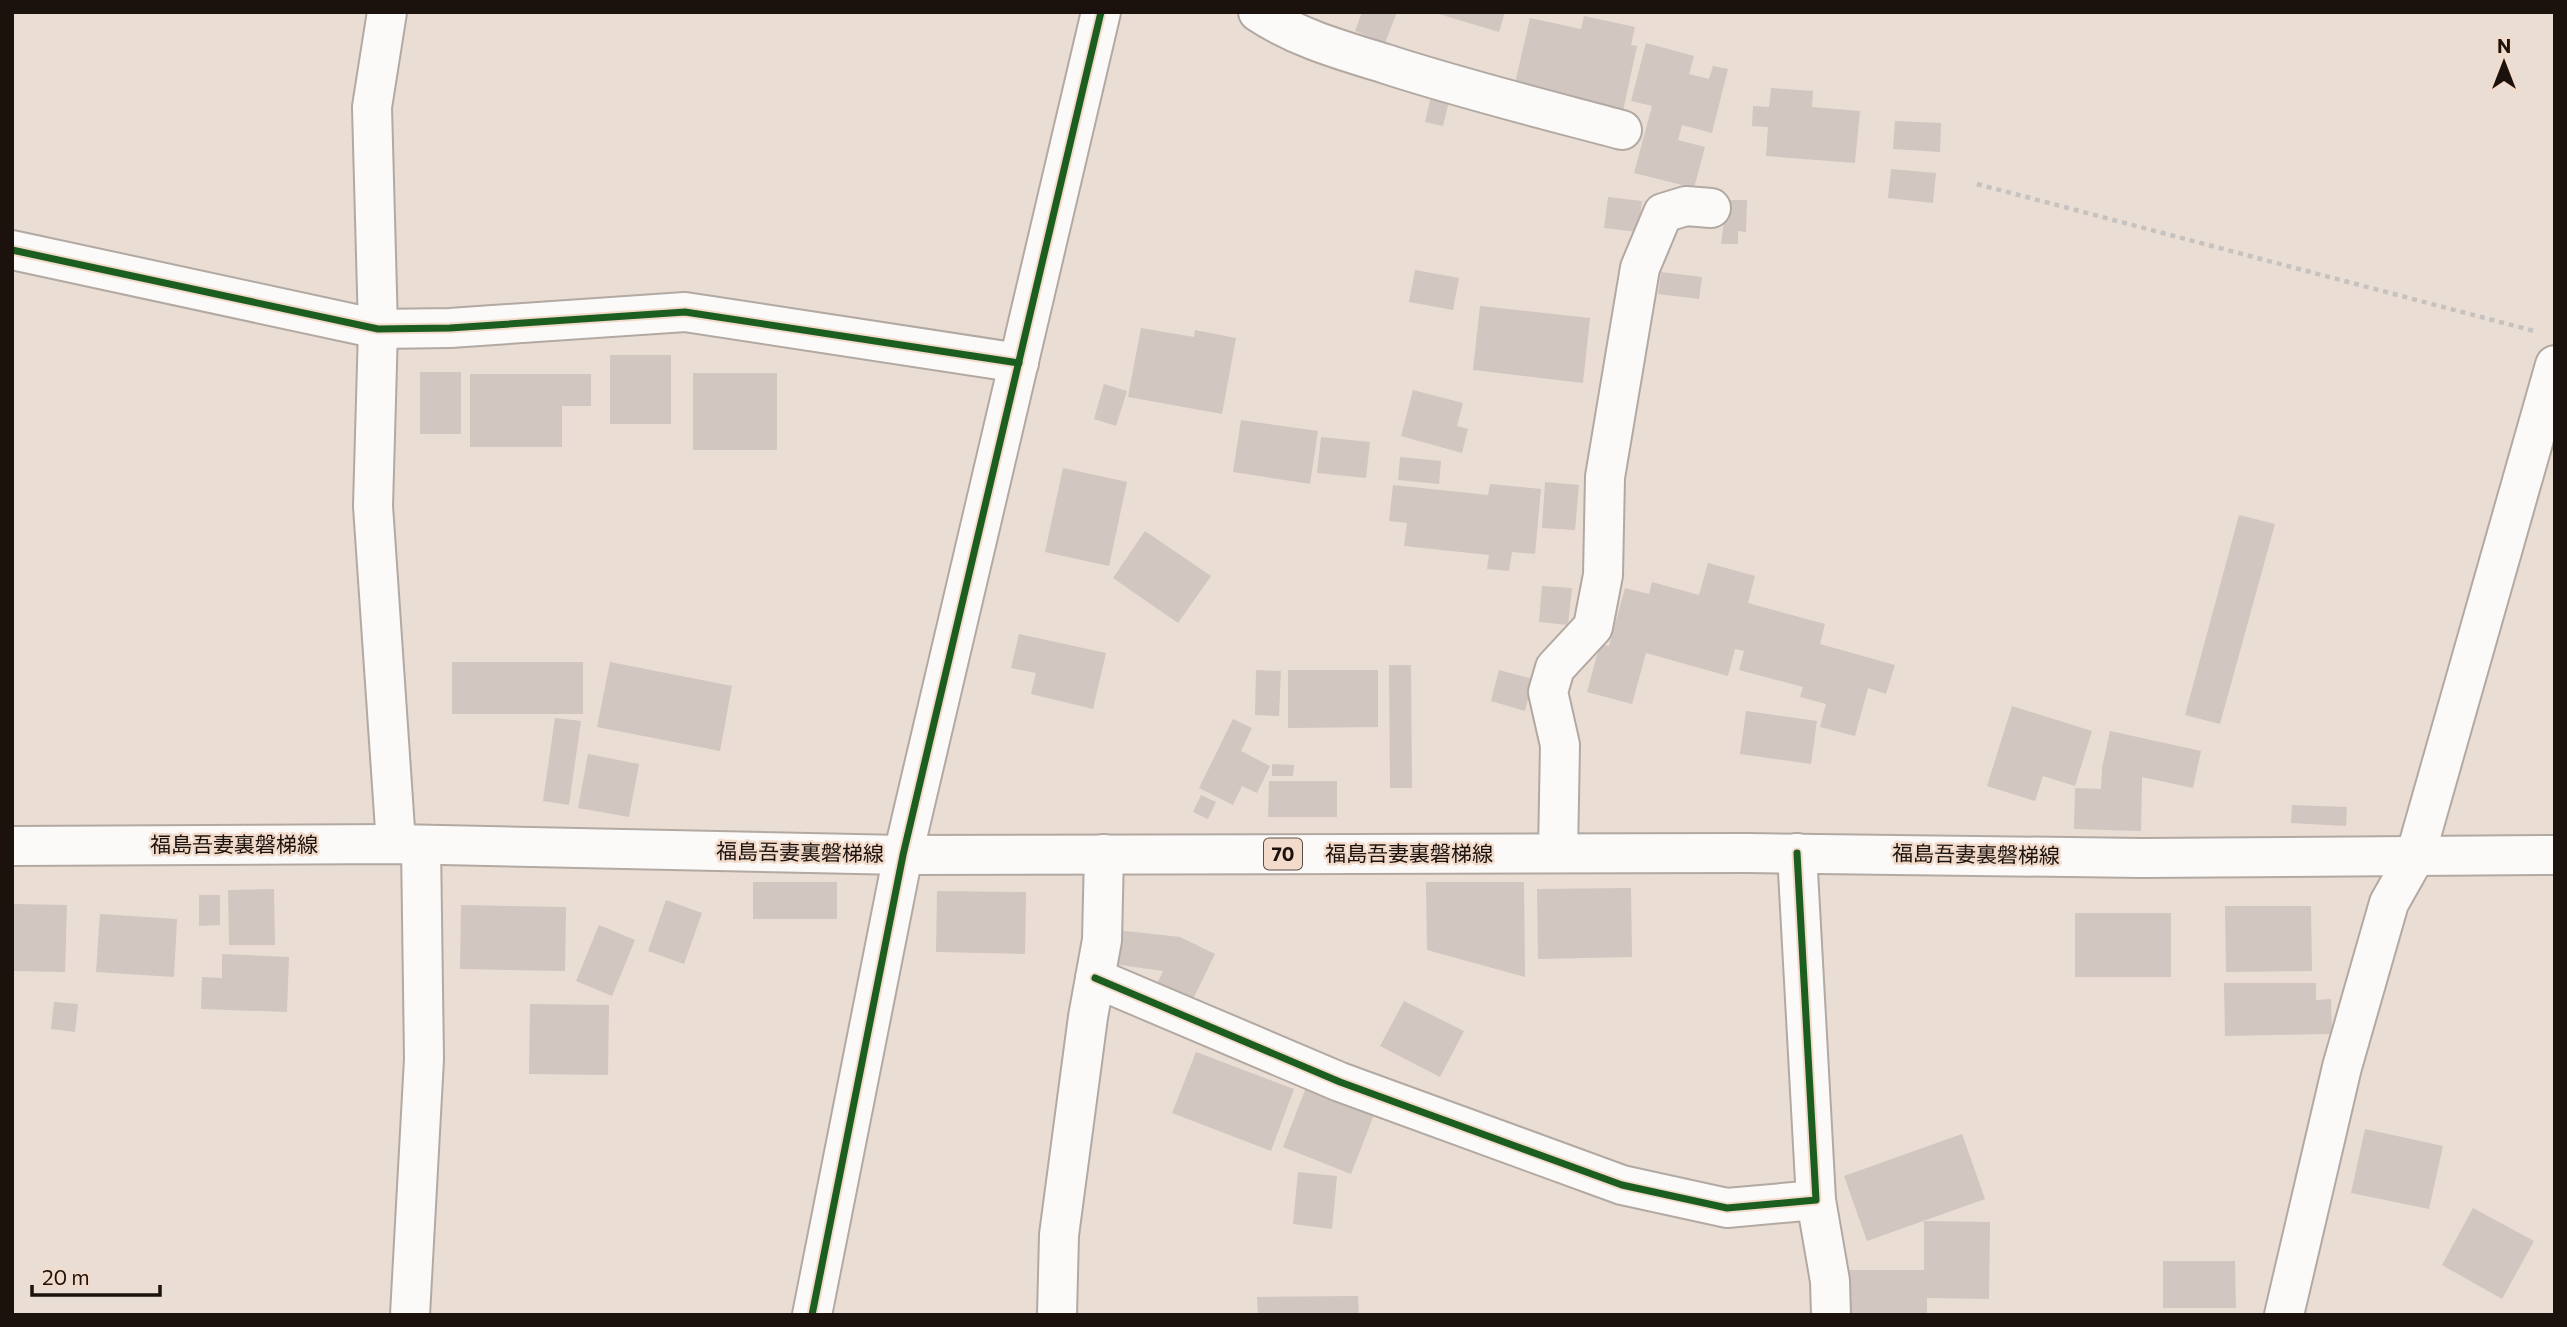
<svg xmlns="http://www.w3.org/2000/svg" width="2567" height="1327" font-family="Commissioner,'Noto Sans JP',sans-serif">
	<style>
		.building { fill: #d1c6c0 }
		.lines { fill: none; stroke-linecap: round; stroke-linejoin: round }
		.minor-casing { stroke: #b2a9a2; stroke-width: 42 }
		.tertiary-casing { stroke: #b2a9a2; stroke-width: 42 }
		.primary-casing { stroke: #b2a9a2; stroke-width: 42 }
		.path { stroke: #c5c2bf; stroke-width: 4.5; stroke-dasharray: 5 5; stroke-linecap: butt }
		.minor { stroke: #fcfaf9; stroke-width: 38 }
		.tertiary { stroke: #fcfaf9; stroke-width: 38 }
		.primary { stroke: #fcfaf9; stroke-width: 38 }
		.cycleway-casing { stroke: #f3dbcb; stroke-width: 11 }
		.cycleway { stroke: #1b5e20; stroke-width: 7 }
		.labels { text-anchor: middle; stroke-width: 5; stroke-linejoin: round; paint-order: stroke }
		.shield { fill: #f3dbcb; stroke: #5c4e46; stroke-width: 2 }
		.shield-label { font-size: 19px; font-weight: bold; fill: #1b120d }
		.street-label { font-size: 21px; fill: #1b120d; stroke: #f3dbcb }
	</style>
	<rect width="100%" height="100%" fill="#eaddd4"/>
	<g class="building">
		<polygon points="1362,12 1397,12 1385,43 1355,31"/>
		<polygon points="1432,12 1505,12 1499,32"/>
		<polygon points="1584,16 1635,27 1631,45 1637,46 1622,116 1513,92 1530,18 1581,29"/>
		<polygon points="1646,43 1694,56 1689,74 1709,79 1713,66 1728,69 1712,133 1682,125 1678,140 1705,147 1694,188 1634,173 1652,106 1631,101"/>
		<polygon points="1771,88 1813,91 1812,107 1860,111 1855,163 1766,156 1768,127 1752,126 1753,106 1769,107"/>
		<polygon points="1432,92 1450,97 1443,126 1425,122"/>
		<polygon points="1895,121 1941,123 1940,152 1893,149"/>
		<polygon points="1891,169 1936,173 1933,203 1888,198"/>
		<polygon points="1608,197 1642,201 1638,232 1604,228"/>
		<polygon points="1727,200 1747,200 1746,232 1738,231 1738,244 1721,244"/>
		<polygon points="1415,270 1459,278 1453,310 1409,302"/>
		<polygon points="1661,272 1702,277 1699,299 1658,294"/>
		<polygon points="1480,306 1590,318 1583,383 1473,370"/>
		<polygon points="1141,328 1194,337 1195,330 1236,338 1222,414 1128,397"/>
		<rect x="610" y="355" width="61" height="69"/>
		<rect x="420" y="372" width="41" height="62"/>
		<rect x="693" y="373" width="84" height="77"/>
		<polygon points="470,374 591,374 591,406 562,406 562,447 470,447"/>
		<polygon points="1104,384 1127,391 1116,426 1094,419"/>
		<polygon points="1413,390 1463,403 1457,426 1468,429 1462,453 1401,436"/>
		<polygon points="1241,420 1318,431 1310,484 1233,472"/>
		<polygon points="1321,437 1370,442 1366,478 1317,473"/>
		<polygon points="1400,457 1441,461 1439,484 1398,480"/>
		<polygon points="1063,468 1127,482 1109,566 1045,552"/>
		<polygon points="1545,482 1579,485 1575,530 1542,528"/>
		<polygon points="1490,484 1541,489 1535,554 1512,552 1509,571 1487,569 1489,555 1404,546 1407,523 1389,521 1393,485 1488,495"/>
		<polygon points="2239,515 2275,524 2220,724 2185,715"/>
		<polygon points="1145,531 1211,576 1178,623 1113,578"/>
		<polygon points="1708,563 1755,576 1748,603 1825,624 1820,644 1895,665 1886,694 1868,688 1855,736 1820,727 1826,704 1800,697 1803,687 1739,670 1744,651 1735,649 1728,676 1646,653 1632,704 1587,692 1600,644 1609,646 1625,588 1649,594 1652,582 1699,595"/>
		<polygon points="1542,586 1572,588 1568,625 1539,622"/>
		<polygon points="1019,634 1106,653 1093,709 1031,694 1036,673 1011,668"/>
		<rect x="452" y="662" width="131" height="52"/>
		<polygon points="610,662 732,686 720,751 597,727"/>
		<polygon points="1389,665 1411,665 1412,788 1390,788"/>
		<polygon points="1256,670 1281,671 1279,716 1255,715"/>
		<polygon points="1288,670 1378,670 1378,727 1288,728"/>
		<polygon points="1499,670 1533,679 1525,711 1491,701"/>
		<polygon points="2012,706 2092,731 2075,786 2043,776 2035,801 1987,786"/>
		<polygon points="1746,711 1817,721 1811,764 1740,754"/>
		<polygon points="555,718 581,721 569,805 543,801"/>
		<polygon points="1233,719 1252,728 1241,751 1270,766 1257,793 1242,786 1233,805 1199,788"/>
		<polygon points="2110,731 2201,751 2193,788 2142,777 2141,831 2074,829 2075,788 2101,789 2102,768"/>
		<polygon points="588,754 639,764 629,817 578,808"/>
		<polygon points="1272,764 1294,765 1293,776 1272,776"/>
		<polygon points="1269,781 1337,781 1337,817 1268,817"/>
		<polygon points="1201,795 1216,802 1208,819 1193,812"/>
		<polygon points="2292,805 2347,807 2346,826 2291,823"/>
		<rect x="753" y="882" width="84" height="37"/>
		<polygon points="1426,882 1524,882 1525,977 1427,950"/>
		<polygon points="1631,888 1632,957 1538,959 1537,889"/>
		<polygon points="274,889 275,945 229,945 228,890"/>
		<polygon points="937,891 1026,892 1025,954 936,952"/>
		<polygon points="199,895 220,895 220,925 199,926"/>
		<polygon points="666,900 702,913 684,964 648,951"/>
		<polygon points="12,904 67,905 65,972 12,971"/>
		<polygon points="461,905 566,907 565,971 460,969"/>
		<polygon points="2225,906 2311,906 2312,971 2226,972"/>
		<rect x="2075" y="913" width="96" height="64"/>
		<polygon points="100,914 177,919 174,977 96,972"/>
		<polygon points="599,925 635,940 612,996 576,981"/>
		<polygon points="1117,930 1180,937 1215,954 1190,1005 1155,988 1163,971 1113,964"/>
		<polygon points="222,954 289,957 287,1012 201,1009 202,977 222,978"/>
		<polygon points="2224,983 2316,983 2316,1000 2331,999 2332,1034 2225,1036"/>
		<polygon points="1404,1001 1464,1031 1440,1077 1380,1046"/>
		<polygon points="54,1002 78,1004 75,1032 51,1029"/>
		<polygon points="530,1004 609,1005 608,1075 529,1074"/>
		<polygon points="1196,1052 1294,1089 1271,1151 1172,1113"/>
		<polygon points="1307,1085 1375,1112 1351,1174 1283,1147"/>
		<polygon points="2365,1129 2443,1146 2429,1209 2351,1193"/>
		<polygon points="1962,1134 1985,1199 1867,1241 1844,1176"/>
		<polygon points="1298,1172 1337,1176 1332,1229 1293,1224"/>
		<polygon points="2473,1208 2534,1241 2502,1299 2442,1265"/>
		<polygon points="1924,1221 1990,1222 1989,1299 1927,1298 1927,1315 1847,1315 1847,1270 1924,1270"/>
		<polygon points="2163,1261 2235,1261 2236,1308 2163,1308"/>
		<polygon points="1358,1296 1359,1315 1258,1315 1257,1297"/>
	</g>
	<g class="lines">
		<defs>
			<g id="minor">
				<polyline points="387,12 372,107 378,329 373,506 396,844"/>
				<path d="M1258,12c39,26 83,38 128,52 77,25 157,45 236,66"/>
				<polyline points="12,250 378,329 450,328 685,312 1019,363"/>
				<polyline points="1558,853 1560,745 1548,692 1555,668 1593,627 1603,575 1605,477 1640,268 1663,213 1686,206 1711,208"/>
				<polyline points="1095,978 1340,1082 1622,1185 1727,1208 1816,1200 1797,853"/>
				<polyline points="1816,1200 1830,1281 1831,1315"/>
				<polyline points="410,1315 424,1059 421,845"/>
				<polyline points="812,1315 903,855"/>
				<polyline points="1057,1315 1059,1235 1088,1017 1102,940 1104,854"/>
				<polyline points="2284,1315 2342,1067 2389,903 2415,857 2555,365"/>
			</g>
			<polyline id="tertiary" points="903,855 1101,12"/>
			<polyline id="primary" points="12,846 396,844 903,855 1747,853 2142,858 2555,855"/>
		</defs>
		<use href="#minor" class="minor-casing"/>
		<use href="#tertiary" class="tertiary-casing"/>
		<use href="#primary" class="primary-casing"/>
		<polyline class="path" points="1977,184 2534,331"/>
		<use href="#minor" class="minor"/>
		<use href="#tertiary" class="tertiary"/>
		<use href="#primary" class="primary"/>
		<defs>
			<g id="cycleway">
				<polyline points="12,250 378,329 450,328 685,312 1019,363"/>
				<polyline points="1095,978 1340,1082 1622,1185 1727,1208 1816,1200 1797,853"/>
				<polyline points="812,1315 903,855 1101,12"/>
			</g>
		</defs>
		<use href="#cycleway" class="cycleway-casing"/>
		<use href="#cycleway" class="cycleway"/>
	</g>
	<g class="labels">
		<rect class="shield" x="1264" y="838.5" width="38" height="31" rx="5"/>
		<g class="shield-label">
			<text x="1283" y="861">70</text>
		</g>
		<g class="street-label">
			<text x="234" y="852">福島吾妻裏磐梯線</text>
			<text transform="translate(800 853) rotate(1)" y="7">福島吾妻裏磐梯線</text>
			<text x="1409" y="861">福島吾妻裏磐梯線</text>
			<text transform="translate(1976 855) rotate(1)" y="7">福島吾妻裏磐梯線</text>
		</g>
	</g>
	<rect width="2567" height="1327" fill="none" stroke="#1b120d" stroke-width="28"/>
	<g transform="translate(2504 63)" stroke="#f3dbcb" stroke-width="5" paint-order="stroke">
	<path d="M0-5L12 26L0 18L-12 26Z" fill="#1b120d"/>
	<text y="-10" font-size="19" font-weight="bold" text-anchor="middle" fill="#1b120d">N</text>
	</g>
	<path d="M32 1285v10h128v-10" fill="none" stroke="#1b120d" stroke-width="3.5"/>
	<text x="42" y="1285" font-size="21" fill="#1b120d" stroke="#f3dbcb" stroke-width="5" paint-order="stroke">20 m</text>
</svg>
